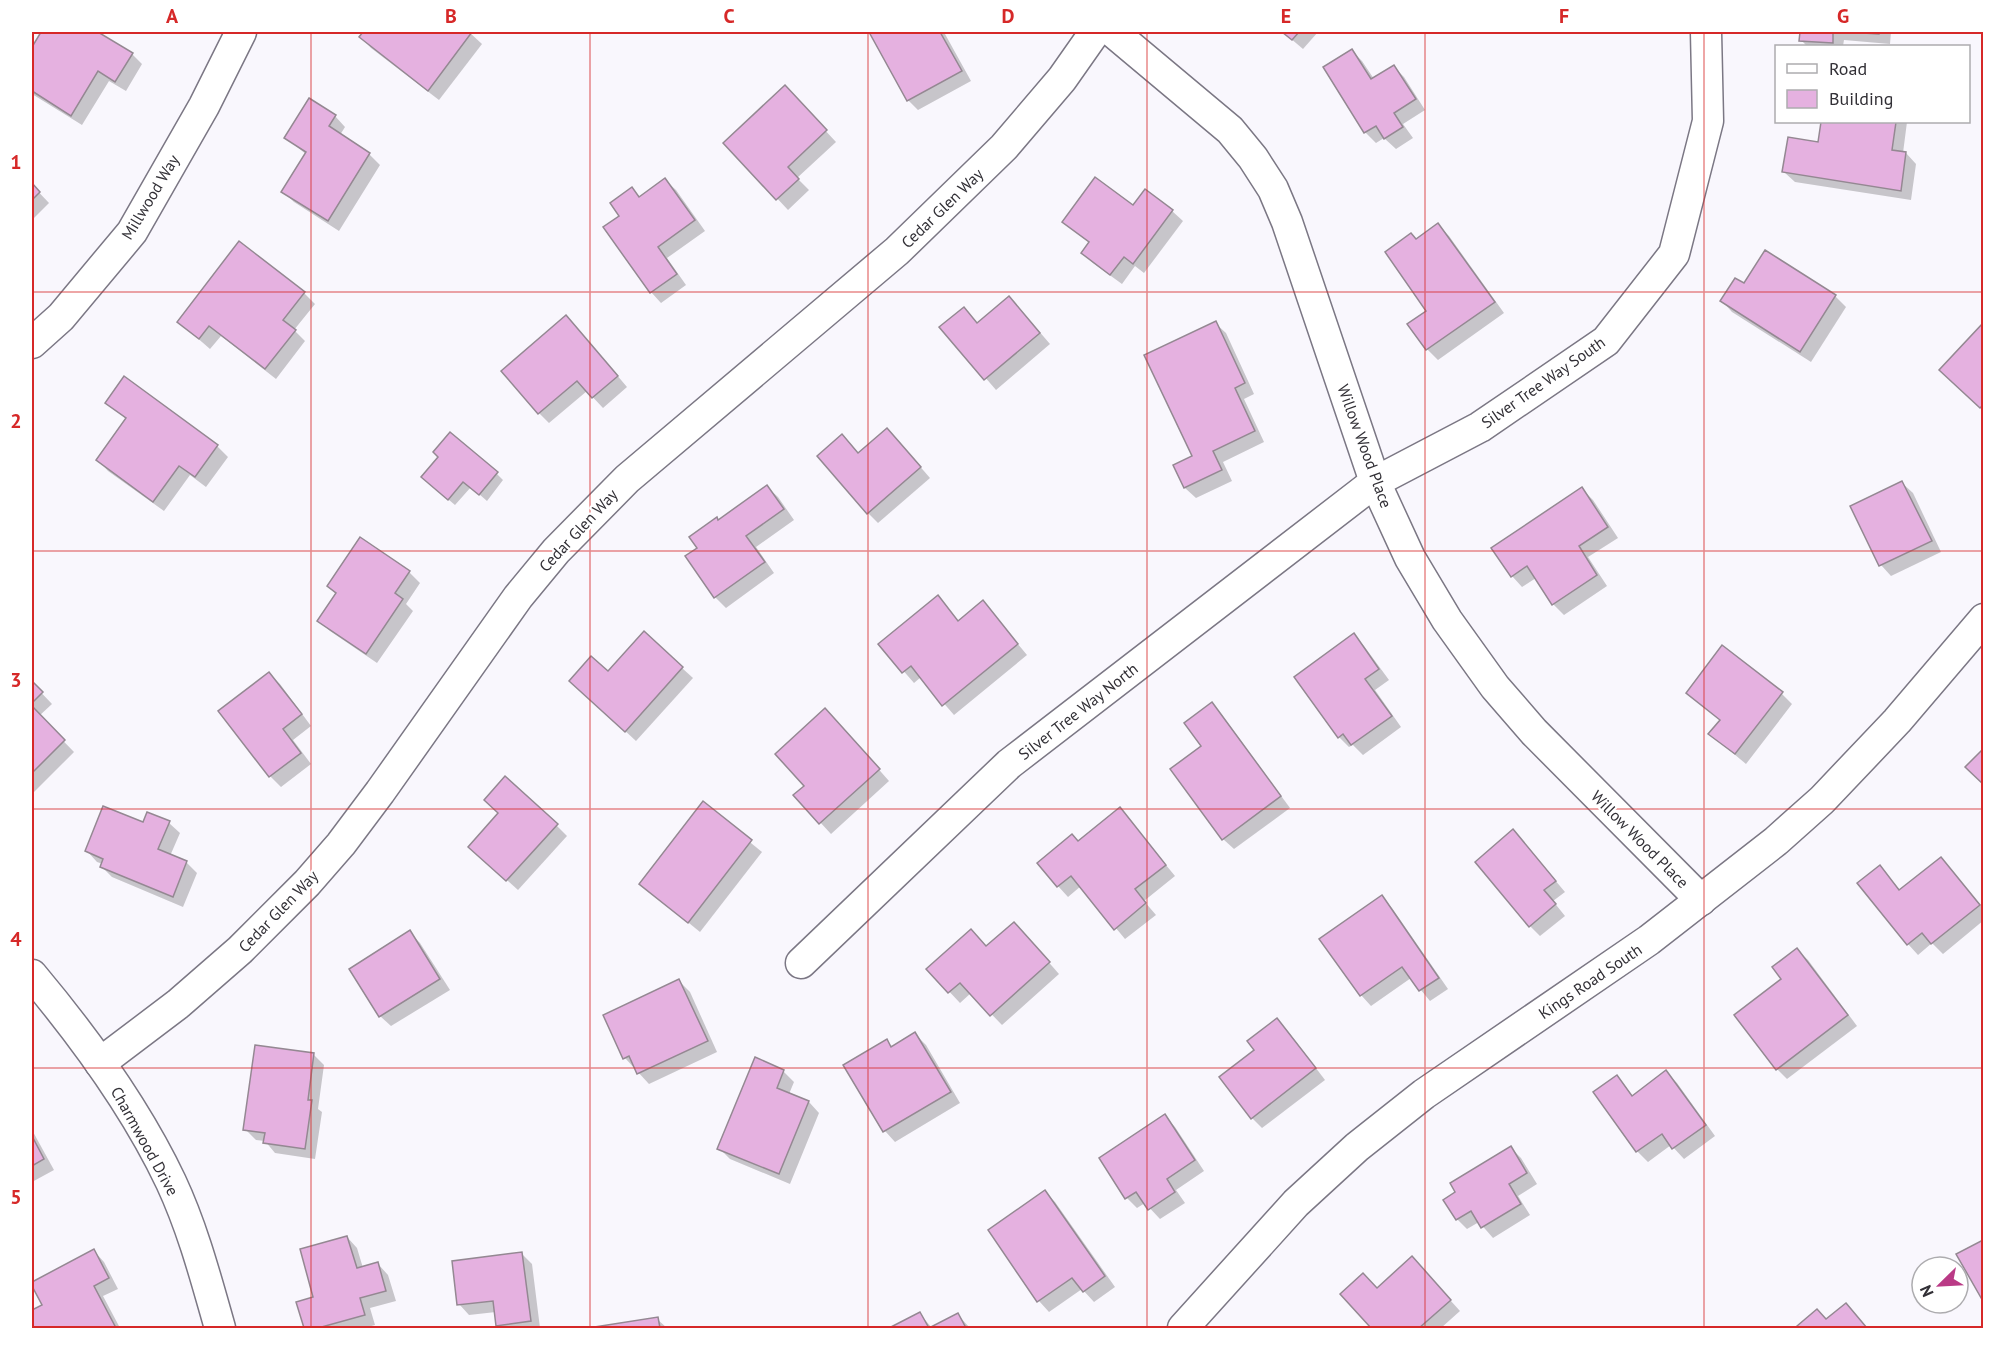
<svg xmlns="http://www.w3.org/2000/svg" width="2015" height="1360" font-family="'PT Sans',sans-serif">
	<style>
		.shadow { fill: #0003 }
		.building { fill: #e5b1e0; stroke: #948892; stroke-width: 1.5 }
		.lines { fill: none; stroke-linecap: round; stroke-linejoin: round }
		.minor-casing { stroke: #7b7784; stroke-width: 33 }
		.minor { stroke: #fff; stroke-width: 30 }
		.grid { fill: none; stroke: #d62828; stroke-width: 1.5; stroke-opacity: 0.55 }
		.labels { text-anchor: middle; stroke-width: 4.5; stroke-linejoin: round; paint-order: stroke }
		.street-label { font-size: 16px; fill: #323036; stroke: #fff }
		.neatline { fill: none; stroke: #d62828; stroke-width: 2 }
		.grid-label { font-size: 20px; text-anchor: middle; font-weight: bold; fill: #d62828 }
	</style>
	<rect width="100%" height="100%" fill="#f9f7fd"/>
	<g class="shadow">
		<polygon points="43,32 95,32 132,54 142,64 126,91 109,81 82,125 32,94 32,50"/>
		<polygon points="365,32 469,32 482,44 439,100 371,48 361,37"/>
		<polygon points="871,32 950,32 945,34 971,81 918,110 908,100"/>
		<polygon points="1283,32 1318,32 1303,49"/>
		<polygon points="1555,32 1599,32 1598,34"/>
		<polygon points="1802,32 1891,32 1890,44 1844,40 1843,46 1807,46 1801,40"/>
		<polygon points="1352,51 1362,61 1374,79 1394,67 1404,77 1425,110 1403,124 1413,138 1396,149 1384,138 1376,143 1365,132"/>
		<polygon points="795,98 836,142 797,178 809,190 788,210 725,143"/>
		<polygon points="335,116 345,127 340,135 369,154 380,165 339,231 294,202 283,191 307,155 286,138"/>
		<polygon points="1823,122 1907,122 1903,153 1906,153 1916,164 1911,200 1795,182 1784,172 1819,143"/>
		<polygon points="665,180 676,190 705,231 667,258 686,285 661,303 651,292 621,216 632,189 640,197"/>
		<polygon points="32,185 49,203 32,220"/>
		<polygon points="1134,207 1172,211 1183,221 1144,273 1135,266 1122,284 1093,263 1083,253 1090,243 1064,222"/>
		<polygon points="1438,225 1449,236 1504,313 1438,360 1427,349 1409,324 1428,311 1416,240"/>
		<polygon points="239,243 304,293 315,304 294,330 305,341 276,379 221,336 210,349 179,322"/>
		<polygon points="1744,286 1835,296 1846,307 1811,362 1732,312 1722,301"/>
		<polygon points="1019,308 1050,344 996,390 942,327 963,309 978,324"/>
		<polygon points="1215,323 1226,333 1254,394 1244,399 1264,442 1223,462 1232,481 1196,498 1185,488 1175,466 1194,457"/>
		<polygon points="577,328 627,387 603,408 587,391 549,423 539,413"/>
		<polygon points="125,378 217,446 228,457 206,487 190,475 164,511 108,471 98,460 127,420 107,402"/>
		<polygon points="897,440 930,478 878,523 868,513 859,454"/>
		<polygon points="497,474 503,480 487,501 471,487 455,505 430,484"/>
		<polygon points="1902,483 1913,493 1941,552 1891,576 1881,565 1852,507"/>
		<polygon points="767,487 778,497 794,520 756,547 774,573 726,608 715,597 687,557 699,548 719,521"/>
		<polygon points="1582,489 1593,500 1618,538 1588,557 1607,586 1564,615 1553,604 1536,578 1522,587 1512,576"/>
		<polygon points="360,539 409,572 420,583 406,604 413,611 377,663 330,631 319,621 336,594 328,586"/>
		<polygon points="938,597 959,622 983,602 1027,655 954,715 921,677 914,683 880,644"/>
		<polygon points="1354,635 1364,646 1389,680 1375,690 1401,727 1363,755 1353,745 1349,747 1339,737"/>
		<polygon points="682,668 693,678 636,741 582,691 608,674"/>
		<polygon points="269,674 280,684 311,726 293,740 311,764 281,787 270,776 220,711"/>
		<polygon points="32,683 52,704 39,716 74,752 33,793"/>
		<polygon points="1688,693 1782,694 1792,704 1746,764 1710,734 1721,721"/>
		<polygon points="1212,704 1222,715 1290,808 1234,849 1223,839 1203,746"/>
		<polygon points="836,721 889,781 831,834 795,795 806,786"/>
		<polygon points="703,804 762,852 700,932 641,884"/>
		<polygon points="1120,809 1175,876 1144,901 1156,915 1125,939 1081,886 1068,897 1058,886 1078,843"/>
		<polygon points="500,813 556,825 567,836 518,890 481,857"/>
		<polygon points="169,823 180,833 170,856 186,862 197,873 183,907 112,877 102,867 103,864 97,862 87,851 144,824"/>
		<polygon points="1523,842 1565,892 1553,901 1565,916 1540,936 1530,926"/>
		<polygon points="1941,859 1984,909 1984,920 1943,954 1932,943 1918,955 1908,944 1880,867 1901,891"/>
		<polygon points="1381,897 1392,908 1448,989 1430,1001 1411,978 1371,1006 1361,995"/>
		<polygon points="409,932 420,943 450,990 391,1026 380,1016"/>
		<polygon points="1024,934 1059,974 1002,1025 971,993 960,1003 928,969"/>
		<polygon points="1797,950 1808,960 1857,1026 1787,1079 1777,1069 1783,979"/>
		<polygon points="679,981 690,992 717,1052 649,1084 625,1058 605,1016"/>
		<polygon points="1277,1020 1287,1030 1325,1080 1262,1128 1252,1118 1256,1050"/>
		<polygon points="915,1034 926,1045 960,1103 895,1142 885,1131 845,1065 886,1041 893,1047"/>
		<polygon points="314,1055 324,1065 318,1109 322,1112 315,1159 275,1153 265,1141 256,1140 245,1129"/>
		<polygon points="783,1071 794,1082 789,1094 809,1102 819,1113 790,1184 730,1159 719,1148"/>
		<polygon points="1666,1072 1677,1083 1715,1136 1684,1159 1671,1145 1648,1162 1637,1151 1595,1093 1617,1077 1633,1096"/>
		<polygon points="1165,1116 1175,1127 1204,1171 1176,1190 1185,1203 1160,1219 1145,1203 1137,1208 1127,1198"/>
		<polygon points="32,1130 54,1170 32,1182"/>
		<polygon points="1511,1148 1521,1158 1537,1184 1518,1196 1530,1215 1493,1238 1479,1222 1467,1229 1457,1219"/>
		<polygon points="1045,1192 1055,1202 1115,1287 1094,1302 1082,1289 1049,1312 1039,1301 990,1231"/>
		<polygon points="347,1237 357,1248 363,1268 378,1264 388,1275 396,1301 370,1308 375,1325 364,1328 305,1328 298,1303 315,1298"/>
		<polygon points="94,1251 104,1262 118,1289 103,1296 120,1328 35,1328 32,1322 32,1312 44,1306 32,1283"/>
		<polygon points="521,1253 532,1264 540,1328 501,1328 497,1325 496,1312 469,1315 459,1304"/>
		<polygon points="1422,1269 1460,1311 1441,1328 1373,1328 1342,1294 1377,1289"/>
		<polygon points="1846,1305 1867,1328 1801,1328 1799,1326 1827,1321"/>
		<polygon points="920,1314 932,1328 957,1314 970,1328 892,1328"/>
		<polygon points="657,1319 667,1328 597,1328"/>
	</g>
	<g class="building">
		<polygon points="41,32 98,32 133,53 115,82 98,71 71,116 32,91 32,47"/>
		<polygon points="363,32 472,32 428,91 359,37"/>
		<polygon points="869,32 940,32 962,71 907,101"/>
		<polygon points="1282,32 1299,32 1292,40"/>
		<polygon points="1800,32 1833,32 1833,43 1799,41"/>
		<polygon points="1846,32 1880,32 1879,34"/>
		<polygon points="1352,49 1371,79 1394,65 1416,99 1394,113 1403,127 1384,139 1376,126 1364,133 1323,67"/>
		<polygon points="785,85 827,130 788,167 799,179 776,200 723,143"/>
		<polygon points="309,98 336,115 329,126 370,153 328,221 281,192 306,152 284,138"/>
		<polygon points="1821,122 1896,122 1892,150 1906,152 1901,191 1782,172 1788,137 1818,142"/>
		<polygon points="1095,177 1133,205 1145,189 1173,210 1133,264 1124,257 1110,275 1081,253 1089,242 1062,222"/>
		<polygon points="665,178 695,220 658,247 677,274 650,293 603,227 619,216 610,203 632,187 639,197"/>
		<polygon points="32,183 40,192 32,200"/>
		<polygon points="1438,223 1495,302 1426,350 1407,324 1426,311 1385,252 1411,233 1416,239"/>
		<polygon points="239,241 305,292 283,320 296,330 265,369 209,326 199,339 177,322"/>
		<polygon points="1765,250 1836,295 1800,352 1720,301 1735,278 1744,283"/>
		<polygon points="1009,296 1040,333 984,380 939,327 964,307 977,323"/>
		<polygon points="566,315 618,376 592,398 577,381 538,414 501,371"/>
		<polygon points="1216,321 1245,383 1235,388 1255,431 1213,451 1222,470 1184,488 1173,465 1192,456 1144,355"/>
		<polygon points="1984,322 1984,404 1980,408 1939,370"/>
		<polygon points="124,376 218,445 195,477 179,466 153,502 96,460 126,418 105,403"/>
		<polygon points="887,428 921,467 867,514 817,456 842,434 858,453"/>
		<polygon points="450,432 498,472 479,495 463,482 448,500 421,477 438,457 433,452"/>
		<polygon points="1902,481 1932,541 1879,566 1850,506"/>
		<polygon points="767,485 784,509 746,536 765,562 714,598 685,556 697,548 689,537 717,517 718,520"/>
		<polygon points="1582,487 1608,527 1579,546 1597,575 1552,605 1527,566 1511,577 1491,548"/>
		<polygon points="360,537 410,571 395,593 403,599 366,654 317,621 336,593 327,586"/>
		<polygon points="938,595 958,621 983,600 1018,644 942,706 911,666 902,673 878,644"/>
		<polygon points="644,631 683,667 625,732 569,681 591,656 608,671"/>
		<polygon points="1354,633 1379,669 1365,679 1392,716 1351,745 1343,734 1338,738 1294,677"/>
		<polygon points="1722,645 1783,692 1735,754 1708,734 1720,720 1686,693"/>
		<polygon points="269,672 302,714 283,729 301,753 269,777 218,711"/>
		<polygon points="32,681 43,692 32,703"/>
		<polygon points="1212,702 1281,796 1222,840 1170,769 1201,746 1184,723"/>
		<polygon points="32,706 65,740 32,773"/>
		<polygon points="825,708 880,769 819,824 793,795 804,786 775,754"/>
		<polygon points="1984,748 1984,785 1965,767"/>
		<polygon points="505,776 558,824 506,881 468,847 498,813 484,800"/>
		<polygon points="703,801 752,840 688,923 639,884"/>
		<polygon points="103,806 143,822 147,812 170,821 158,849 187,861 173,897 100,867 103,859 85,851"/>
		<polygon points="1120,807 1166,865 1135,889 1146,903 1114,930 1071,876 1057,887 1037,863 1072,834 1078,841"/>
		<polygon points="1513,829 1556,881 1544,890 1556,904 1529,927 1475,862"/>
		<polygon points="1941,857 1980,905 1931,944 1922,933 1907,945 1857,883 1880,865 1899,890"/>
		<polygon points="1382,895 1439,978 1419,991 1402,967 1360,996 1319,939"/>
		<polygon points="1014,922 1050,962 990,1016 960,983 948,993 926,969 971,929 986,946"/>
		<polygon points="410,930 440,979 379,1017 349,969"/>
		<polygon points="1797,948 1848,1015 1776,1070 1734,1015 1781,979 1772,967"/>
		<polygon points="679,979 708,1041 637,1074 629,1056 623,1059 603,1015"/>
		<polygon points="1277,1018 1316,1068 1251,1119 1219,1077 1254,1050 1247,1041"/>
		<polygon points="915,1032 951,1092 883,1132 843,1065 887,1039 891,1047"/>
		<polygon points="255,1045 314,1053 308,1100 312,1100 305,1149 263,1143 265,1133 243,1130"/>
		<polygon points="755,1057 784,1070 777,1088 809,1101 779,1174 717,1149"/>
		<polygon points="1666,1070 1706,1125 1672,1149 1662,1134 1636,1152 1593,1092 1617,1075 1632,1096"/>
		<polygon points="1165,1114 1195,1160 1167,1179 1175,1192 1148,1210 1136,1192 1125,1199 1099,1158"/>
		<polygon points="32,1136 44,1159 32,1166"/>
		<polygon points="1511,1146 1527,1173 1509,1184 1521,1204 1481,1228 1471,1211 1456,1220 1443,1200 1455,1192 1450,1183"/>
		<polygon points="1045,1190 1105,1276 1083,1292 1072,1278 1037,1302 988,1230"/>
		<polygon points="347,1236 357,1268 378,1262 386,1291 360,1298 365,1315 318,1328 304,1328 296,1302 313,1297 300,1249"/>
		<polygon points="1983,1240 1984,1240 1984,1303 1956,1254"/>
		<polygon points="94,1249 109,1278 94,1286 116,1328 33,1328 32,1310 42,1305 32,1286 32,1282"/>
		<polygon points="522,1252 531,1321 496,1326 493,1301 457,1305 452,1261"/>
		<polygon points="1412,1256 1451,1300 1419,1328 1371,1328 1340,1294 1363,1273 1377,1288"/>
		<polygon points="1846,1303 1867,1328 1799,1328 1797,1326 1817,1309 1826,1319"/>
		<polygon points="920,1312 929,1328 958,1313 966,1328 889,1328"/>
		<polygon points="658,1317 660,1328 588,1328"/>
	</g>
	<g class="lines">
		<defs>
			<g id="minor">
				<polyline points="1113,32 1230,130 1253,158 1273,189 1287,222 1375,482 1410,558 1447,620 1495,687 1534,732 1701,900"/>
				<polyline points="32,343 61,317 132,232 204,106 241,32"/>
				<polyline points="801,963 1009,764 1375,482 1480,427 1606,341 1674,254 1708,121 1706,32"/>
				<path d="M32,975c52,62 104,133 139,207 22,47 35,97 49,146"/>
				<polyline points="100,1063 178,1004 240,950 307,883 341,844 380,792 518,597 556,551 627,479 897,251 1004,147 1062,79 1095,32"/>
				<polyline points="1183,1328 1296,1203 1357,1147 1424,1094 1649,940 1776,841 1822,800 1897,721 1984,619"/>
			</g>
		</defs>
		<use href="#minor" class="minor-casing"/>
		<use href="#minor" class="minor"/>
	</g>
	<path class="grid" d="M311,32v1296M590,32v1296M868,32v1296M1147,32v1296M1425,32v1296M1704,32v1296M32,292h1952M32,551h1952M32,809h1952M32,1068h1952"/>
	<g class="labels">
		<g class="street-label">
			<text transform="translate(150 197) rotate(-59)" y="6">Millwood Way</text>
			<text transform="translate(942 208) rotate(-44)" y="6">Cedar Glen Way</text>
			<text transform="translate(1543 382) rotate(-35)" y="6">Silver Tree Way South</text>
			<text transform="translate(1365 446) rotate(70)" y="6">Willow Wood Place</text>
			<text transform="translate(578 530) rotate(-47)" y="6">Cedar Glen Way</text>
			<text transform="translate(1078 711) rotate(-38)" y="6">Silver Tree Way North</text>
			<text transform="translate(1640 839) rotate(45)" y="6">Willow Wood Place</text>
			<text transform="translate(278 911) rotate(-46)" y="6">Cedar Glen Way</text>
			<text transform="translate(1590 981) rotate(-34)" y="6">Kings Road South</text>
			<text transform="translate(145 1141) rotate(61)" y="6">Charmwood Drive</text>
		</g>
	</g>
	<rect width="2015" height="1360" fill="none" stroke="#ffffff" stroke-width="66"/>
	<rect x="1775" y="45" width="195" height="78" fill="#ffffff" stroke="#adacaf" stroke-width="1.5"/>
	<rect x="1787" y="64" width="30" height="9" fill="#ffffff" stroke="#adacaf" stroke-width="1.5"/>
	<text x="1829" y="75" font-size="18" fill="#323036">Road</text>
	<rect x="1787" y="90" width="30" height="18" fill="#e5b1e0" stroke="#adacaf" stroke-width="1.5"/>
	<text x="1829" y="105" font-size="18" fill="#323036">Building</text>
	<g transform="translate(1940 1285) rotate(246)"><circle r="28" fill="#ffffff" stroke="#adacaf" stroke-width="1.5"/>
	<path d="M0-4.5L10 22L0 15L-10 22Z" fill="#ba3a86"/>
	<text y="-9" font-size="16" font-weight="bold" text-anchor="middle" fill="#323036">N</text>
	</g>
	<rect x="33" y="33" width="1949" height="1294" class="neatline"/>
	<g class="grid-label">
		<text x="172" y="23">A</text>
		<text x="451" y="23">B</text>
		<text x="729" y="23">C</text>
		<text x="1008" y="23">D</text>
		<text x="1286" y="23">E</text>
		<text x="1564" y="23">F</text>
		<text x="1843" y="23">G</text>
		<text x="16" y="169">1</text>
		<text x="16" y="428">2</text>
		<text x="16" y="687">3</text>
		<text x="16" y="946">4</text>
		<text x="16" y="1204">5</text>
	</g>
</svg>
